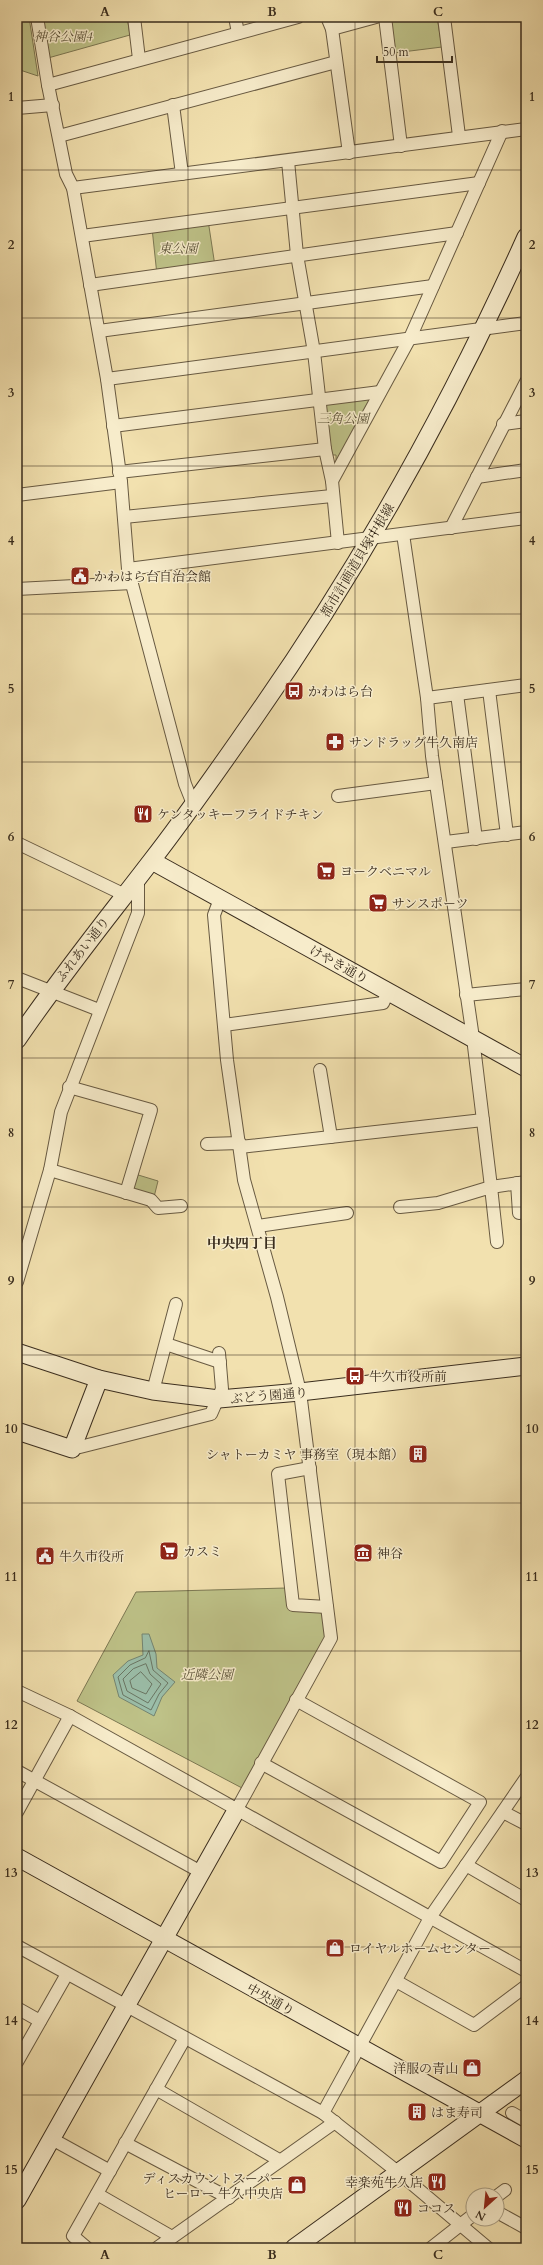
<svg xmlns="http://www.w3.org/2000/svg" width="543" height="2265" font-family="Cardo,'Noto Serif JP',serif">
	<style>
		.green { fill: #bec288; stroke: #7c7853 }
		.water { fill: #9bbea9; stroke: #748471 }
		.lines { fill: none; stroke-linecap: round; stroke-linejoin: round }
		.shore { stroke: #6a7664; stroke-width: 1 }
		.street-casing { stroke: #685a42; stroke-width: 14 }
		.secondary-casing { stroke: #3a2d1e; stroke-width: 19 }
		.street { stroke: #f7eccb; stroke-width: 12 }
		.secondary { stroke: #f7eccb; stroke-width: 17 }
		.grid { fill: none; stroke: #3a2d1e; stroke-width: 1; stroke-opacity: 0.55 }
		.labels { text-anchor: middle; stroke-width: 3; stroke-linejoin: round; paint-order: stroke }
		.park-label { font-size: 13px; font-style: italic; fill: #5b5238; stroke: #f7eccb }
		.street-label { font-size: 13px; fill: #3a2d1e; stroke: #f7eccb }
		.poi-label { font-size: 13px; fill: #3a2d1e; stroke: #f7eccb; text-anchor: start }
		.neighbourhood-label { font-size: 14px; font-weight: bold; fill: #3a2d1e; stroke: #f7eccb }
		.neatline { fill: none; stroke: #3a2d1e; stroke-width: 1.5 }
		.grid-label { font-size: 13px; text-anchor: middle; font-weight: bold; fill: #3a2d1e }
	</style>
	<rect width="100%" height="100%" fill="#f2e1af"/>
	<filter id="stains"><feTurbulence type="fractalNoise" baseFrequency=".005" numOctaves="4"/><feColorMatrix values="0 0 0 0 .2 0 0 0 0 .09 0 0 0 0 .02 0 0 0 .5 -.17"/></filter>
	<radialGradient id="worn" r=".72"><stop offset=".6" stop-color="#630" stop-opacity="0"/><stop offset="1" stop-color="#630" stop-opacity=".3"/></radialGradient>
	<g class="green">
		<polygon points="17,17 29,17 38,76 17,69"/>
		<polygon points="82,17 127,17 130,35 48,58 43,21"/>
		<polygon points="402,17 437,17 442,47 394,53 389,19"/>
		<polygon points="208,220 215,266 157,275 152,228"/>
		<polygon points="373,398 336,465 336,455 330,455 324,404"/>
		<polygon points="135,1174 158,1181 154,1197 131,1190"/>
		<polygon points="286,1588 289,1610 322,1612 326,1636 242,1788 77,1701 136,1592"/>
	</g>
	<polygon class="water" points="142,1634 149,1634 156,1654 157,1668 175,1682 162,1697 154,1716 119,1697 113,1675 128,1661 143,1655"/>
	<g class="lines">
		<g class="shore">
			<polygon points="149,1651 153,1670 168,1683 159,1694 151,1710 123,1695 118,1677 130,1665 145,1658"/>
			<polygon points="146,1664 150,1674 161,1684 148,1703 127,1691 123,1679 133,1669"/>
			<polygon points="141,1672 152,1684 146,1694 132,1688 130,1681"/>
		</g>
		<defs>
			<g id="street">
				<polyline points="37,17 48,85 66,174 73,188 107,379 121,482 128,569 185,784 193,804"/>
				<polyline points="134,17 139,59"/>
				<polyline points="235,17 238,33"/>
				<polyline points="327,17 332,29 349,153"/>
				<polyline points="385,17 401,146"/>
				<polyline points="444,17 459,136"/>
				<polyline points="332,29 376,17"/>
				<polyline points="48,85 298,17"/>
				<polyline points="173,105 182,174"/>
				<polyline points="17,108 53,105"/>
				<polyline points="59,136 336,62"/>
				<polyline points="288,161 297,255 314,352 325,449 332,481 338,543"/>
				<polyline points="73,188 526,129"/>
				<polyline points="82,236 479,183"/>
				<polyline points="90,285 457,233"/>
				<polyline points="99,331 433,286"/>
				<polyline points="107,379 526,323"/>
				<polyline points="503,424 526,421"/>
				<polyline points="113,426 380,392"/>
				<polyline points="119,472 325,449"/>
				<polyline points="477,477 526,470"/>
				<polyline points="332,481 410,338 502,131"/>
				<polyline points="17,495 121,482"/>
				<polyline points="124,517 332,496"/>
				<polyline points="451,528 526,382"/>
				<polyline points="403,534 427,698 432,756 473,1038 491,1187 526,1182"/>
				<polyline points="128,569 526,518"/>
				<polyline points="17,589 132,583"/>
				<polyline points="489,690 507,835"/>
				<polyline points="457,694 476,839"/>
				<polyline points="427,698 526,685"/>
				<polyline points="338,796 436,783"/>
				<polyline points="446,842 526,832"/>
				<polyline points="17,843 125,895"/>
				<polyline points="220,899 214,915 227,1060 244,1180 277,1297 300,1392 331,1638 237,1809"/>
				<polyline points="17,978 99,1010"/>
				<polyline points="466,995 526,989"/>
				<polyline points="224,1025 383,1003 388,992"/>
				<polyline points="320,1070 331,1137"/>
				<polyline points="69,1087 151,1110 126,1193"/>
				<polyline points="207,1144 240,1143"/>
				<polyline points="240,1147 483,1120"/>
				<polyline points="50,1170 151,1200 158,1208 181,1206"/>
				<polyline points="517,1183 519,1213"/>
				<polyline points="400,1207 438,1203 491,1187 497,1242"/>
				<polyline points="258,1226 347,1213"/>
				<polyline points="17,1282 50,1170 61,1112 138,913 138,878"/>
				<polyline points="166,1344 220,1362"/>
				<polyline points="153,1391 176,1304"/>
				<polyline points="72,1449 211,1414 222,1389 219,1353"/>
				<polyline points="310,1468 278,1474 293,1605 327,1607"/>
				<polyline points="17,1691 70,1716 526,1971"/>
				<polyline points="261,1763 441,1862 480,1802 296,1700"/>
				<polyline points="17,1771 201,1872"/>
				<polyline points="17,1812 70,1716"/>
				<polyline points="503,1812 526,1824"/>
				<polyline points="466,1865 526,1900"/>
				<polyline points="17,1946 323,2113 399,2173 488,2248"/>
				<polyline points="396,1981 474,2025 526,1986"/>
				<polyline points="17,2008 40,2021"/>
				<polyline points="17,2062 67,1974"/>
				<polyline points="156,2089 279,2160"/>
				<polyline points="323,2113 431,1916 526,1778"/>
				<polyline points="512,2113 526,2121"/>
				<polyline points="52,2139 110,2171"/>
				<polyline points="125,2143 229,2198"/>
				<polyline points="97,2194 172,2237"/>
				<polyline points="497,2196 505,2190"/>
				<polyline points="497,2212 526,2228"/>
				<polyline points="87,2248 73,2236 185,2038"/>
				<polyline points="157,2248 335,2122"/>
				<polyline points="431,2248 473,2215"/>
			</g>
			<g id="secondary">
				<polyline points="152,861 526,1068"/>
				<path d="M17,1040c42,-62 89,-120 135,-180 35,-45 68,-93 101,-140 107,-152 197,-314 273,-483"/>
				<polyline points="17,1352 99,1379 153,1391 219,1399 300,1392 526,1366"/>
				<polyline points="17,1431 72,1449 99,1379"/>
				<polyline points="17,1857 526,2139"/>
				<polyline points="17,2200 237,1809"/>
				<polyline points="294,2248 526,2080"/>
			</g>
		</defs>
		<use href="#street" class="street-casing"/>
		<use href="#secondary" class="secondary-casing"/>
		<use href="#street" class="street"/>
		<use href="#secondary" class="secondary"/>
	</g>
	<path class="grid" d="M188,17v2231M355,17v2231M17,170h509M17,318h509M17,466h509M17,614h509M17,762h509M17,910h509M17,1058h509M17,1207h509M17,1355h509M17,1503h509M17,1651h509M17,1799h509M17,1947h509M17,2095h509"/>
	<defs>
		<symbol id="civic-square" viewBox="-11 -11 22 22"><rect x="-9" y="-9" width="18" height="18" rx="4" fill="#8f2418" stroke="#f7eccb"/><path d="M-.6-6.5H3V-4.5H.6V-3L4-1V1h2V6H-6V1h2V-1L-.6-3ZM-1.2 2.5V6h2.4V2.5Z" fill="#fff"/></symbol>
		<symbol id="bus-square" viewBox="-11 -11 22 22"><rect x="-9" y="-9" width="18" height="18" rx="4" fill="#8f2418" stroke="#f7eccb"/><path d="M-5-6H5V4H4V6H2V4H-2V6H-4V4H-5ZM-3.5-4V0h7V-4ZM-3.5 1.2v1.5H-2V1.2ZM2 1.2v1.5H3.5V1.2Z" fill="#fff"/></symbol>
		<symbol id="pharmacy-square" viewBox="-11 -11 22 22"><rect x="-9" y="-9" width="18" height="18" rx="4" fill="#8f2418" stroke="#f7eccb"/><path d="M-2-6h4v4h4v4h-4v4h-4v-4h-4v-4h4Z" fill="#fff"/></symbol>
		<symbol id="restaurant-square" viewBox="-11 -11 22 22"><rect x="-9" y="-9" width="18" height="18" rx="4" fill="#8f2418" stroke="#f7eccb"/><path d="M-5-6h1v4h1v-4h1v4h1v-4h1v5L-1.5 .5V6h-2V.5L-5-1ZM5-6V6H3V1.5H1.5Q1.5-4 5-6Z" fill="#fff"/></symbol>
		<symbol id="supermarket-square" viewBox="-11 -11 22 22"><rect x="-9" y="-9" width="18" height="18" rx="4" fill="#8f2418" stroke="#f7eccb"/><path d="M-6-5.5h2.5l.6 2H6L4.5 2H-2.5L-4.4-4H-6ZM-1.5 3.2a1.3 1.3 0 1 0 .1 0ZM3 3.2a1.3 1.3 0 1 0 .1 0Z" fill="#fff"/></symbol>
		<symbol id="building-square" viewBox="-11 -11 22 22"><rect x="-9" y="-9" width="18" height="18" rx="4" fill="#8f2418" stroke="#f7eccb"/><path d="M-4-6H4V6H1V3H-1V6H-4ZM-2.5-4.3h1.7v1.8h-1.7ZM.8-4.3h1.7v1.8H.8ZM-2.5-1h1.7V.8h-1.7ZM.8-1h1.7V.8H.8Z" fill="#fff"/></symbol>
		<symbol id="museum-square" viewBox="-11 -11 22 22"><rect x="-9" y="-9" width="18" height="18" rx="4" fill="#8f2418" stroke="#f7eccb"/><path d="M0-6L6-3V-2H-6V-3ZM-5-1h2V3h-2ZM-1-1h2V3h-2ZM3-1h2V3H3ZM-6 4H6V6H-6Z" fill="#fff"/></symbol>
		<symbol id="shop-square" viewBox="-11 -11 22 22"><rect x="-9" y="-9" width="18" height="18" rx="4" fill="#8f2418" stroke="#f7eccb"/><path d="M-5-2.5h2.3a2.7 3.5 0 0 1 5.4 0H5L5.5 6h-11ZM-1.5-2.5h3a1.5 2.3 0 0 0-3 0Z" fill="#fff"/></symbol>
	</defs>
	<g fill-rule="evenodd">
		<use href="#civic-square" x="69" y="565" width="22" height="22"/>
		<use href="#bus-square" x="283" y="680" width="22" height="22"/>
		<use href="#pharmacy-square" x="324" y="731" width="22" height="22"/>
		<use href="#restaurant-square" x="132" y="803" width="22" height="22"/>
		<use href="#supermarket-square" x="315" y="860" width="22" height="22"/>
		<use href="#supermarket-square" x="367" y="892" width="22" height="22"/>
		<use href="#bus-square" x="344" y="1365" width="22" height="22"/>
		<use href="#building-square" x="407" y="1443" width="22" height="22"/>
		<use href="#supermarket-square" x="158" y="1540" width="22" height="22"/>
		<use href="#museum-square" x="352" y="1542" width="22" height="22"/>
		<use href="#civic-square" x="34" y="1545" width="22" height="22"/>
		<use href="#shop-square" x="324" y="1937" width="22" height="22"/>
		<use href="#shop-square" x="461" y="2057" width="22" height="22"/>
		<use href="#building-square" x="406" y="2101" width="22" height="22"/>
		<use href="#restaurant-square" x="426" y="2171" width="22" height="22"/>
		<use href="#shop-square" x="286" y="2174" width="22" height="22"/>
		<use href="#restaurant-square" x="392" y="2197" width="22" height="22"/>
	</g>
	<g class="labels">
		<g class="park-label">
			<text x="63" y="41">神谷公園4</text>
			<text x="178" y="253">東公園</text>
			<text x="343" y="423">三角公園</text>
			<text x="207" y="1679">近隣公園</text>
		</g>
		<g class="street-label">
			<text transform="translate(357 560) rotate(-59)" y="5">都市計画道貝塚中根線</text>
			<text transform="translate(82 949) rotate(-52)" y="5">ふれあい通り</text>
			<text transform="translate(339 964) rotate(29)" y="5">けやき通り</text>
			<text transform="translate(269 1395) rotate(-5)" y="5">ぶどう園通り</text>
			<text transform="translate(271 1999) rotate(29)" y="5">中央通り</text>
		</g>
		<g class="poi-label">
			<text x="94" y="581">かわはら台自治会館</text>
			<text x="308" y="696">かわはら台</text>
			<text x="349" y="747">サンドラッグ牛久南店</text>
			<text x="157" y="819">ケンタッキーフライドチキン</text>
			<text x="340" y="876">ヨークベニマル</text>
			<text x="392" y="908">サンスポーツ</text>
			<text x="369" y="1381">牛久市役所前</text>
			<text x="404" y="1459" text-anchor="end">シャトーカミヤ 事務室（現本館）</text>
			<text x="183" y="1556">カスミ</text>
			<text x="377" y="1558">神谷</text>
			<text x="59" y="1561">牛久市役所</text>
			<text x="349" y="1953">ロイヤルホームセンター</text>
			<text x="458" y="2073" text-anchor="end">洋服の青山</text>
			<text x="431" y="2117">はま寿司</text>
			<text x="283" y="2183" text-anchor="end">ディスカウントスーパー<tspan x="283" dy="15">ヒーロー 牛久中央店</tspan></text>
			<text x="423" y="2187" text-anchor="end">幸楽苑牛久店</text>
			<text x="417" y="2213">ココス</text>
		</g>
		<g class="neighbourhood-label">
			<text x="242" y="1248">中央四丁目</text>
		</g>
	</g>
	<rect width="543" height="2265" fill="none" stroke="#f2e1af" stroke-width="44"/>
	<g transform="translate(485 2207) rotate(207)"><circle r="19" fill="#f7eccb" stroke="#aba086"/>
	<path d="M0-3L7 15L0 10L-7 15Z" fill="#8f2418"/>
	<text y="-6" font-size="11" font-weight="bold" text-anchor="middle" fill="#3a2d1e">N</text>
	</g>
	<path d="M377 56v6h75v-6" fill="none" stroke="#3a2d1e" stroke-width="2"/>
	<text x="383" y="56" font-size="12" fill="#3a2d1e" stroke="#f7eccb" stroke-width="3" paint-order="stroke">50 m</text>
	<rect x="22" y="22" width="499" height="2221" class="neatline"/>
	<g class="grid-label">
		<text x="105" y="16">A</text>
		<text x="272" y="16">B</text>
		<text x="438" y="16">C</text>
		<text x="11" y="101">1</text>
		<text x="532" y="101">1</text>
		<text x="11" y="249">2</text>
		<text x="532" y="249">2</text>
		<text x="11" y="397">3</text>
		<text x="532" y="397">3</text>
		<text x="11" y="545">4</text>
		<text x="532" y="545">4</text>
		<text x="11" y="693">5</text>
		<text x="532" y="693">5</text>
		<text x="11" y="841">6</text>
		<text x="532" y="841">6</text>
		<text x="11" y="989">7</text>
		<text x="532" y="989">7</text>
		<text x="11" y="1137">8</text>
		<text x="532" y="1137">8</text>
		<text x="11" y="1285">9</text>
		<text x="532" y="1285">9</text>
		<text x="11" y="1433">10</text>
		<text x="532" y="1433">10</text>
		<text x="11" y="1581">11</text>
		<text x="532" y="1581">11</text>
		<text x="11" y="1729">12</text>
		<text x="532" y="1729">12</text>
		<text x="11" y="1877">13</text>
		<text x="532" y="1877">13</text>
		<text x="11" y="2025">14</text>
		<text x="532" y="2025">14</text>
		<text x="11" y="2174">15</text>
		<text x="532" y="2174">15</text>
		<text x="105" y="2259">A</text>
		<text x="272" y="2259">B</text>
		<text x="438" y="2259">C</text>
	</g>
	<rect width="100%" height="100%" filter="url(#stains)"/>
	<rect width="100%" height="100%" fill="url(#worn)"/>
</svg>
